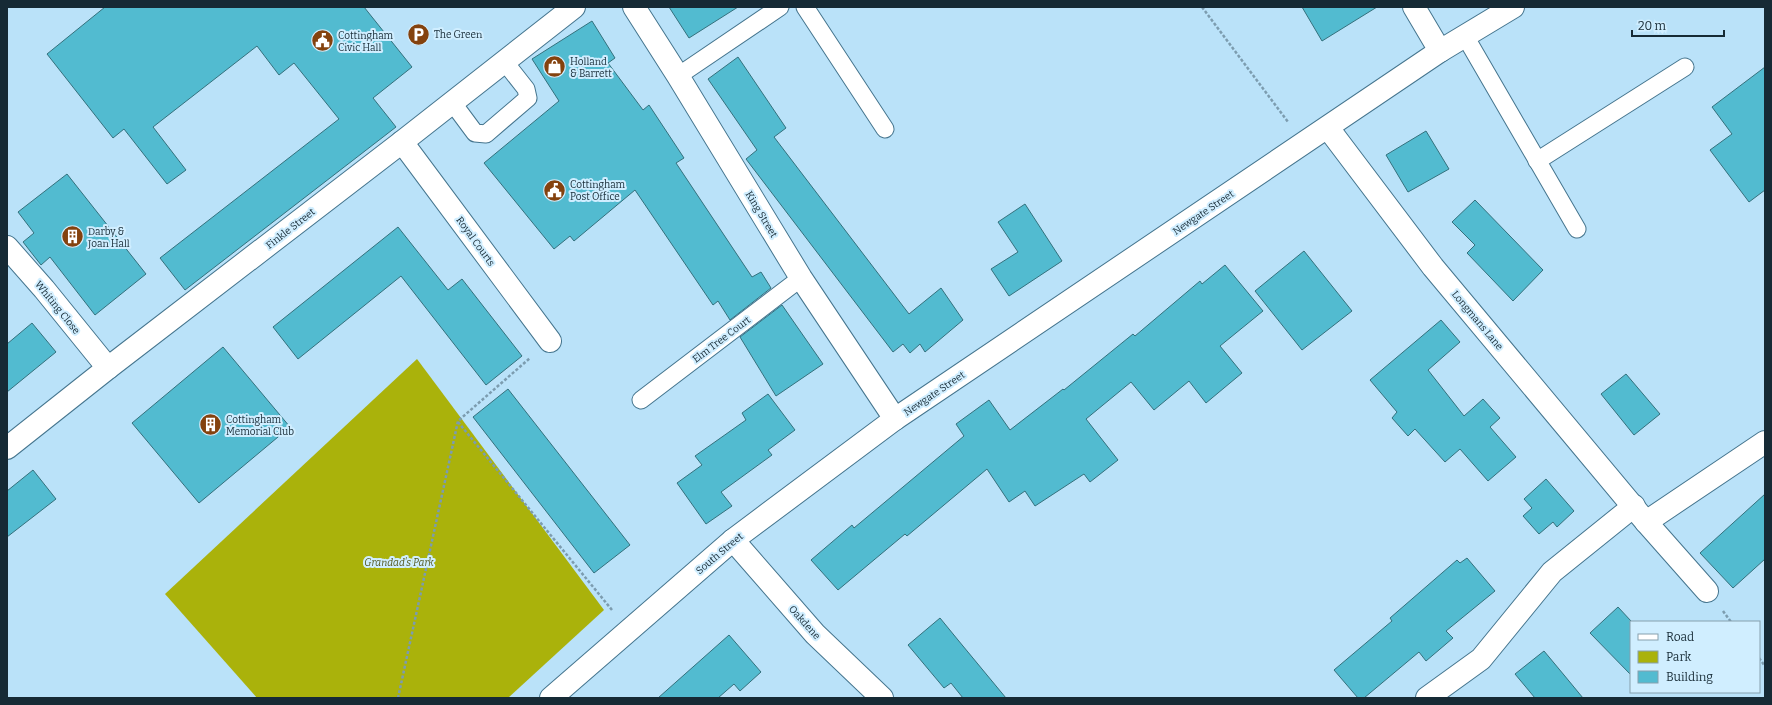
<svg xmlns="http://www.w3.org/2000/svg" width="1772" height="705" font-family="Bitter,serif">
	<style>
		.green { fill: #aab20b }
		.building { fill: #52bbd0; stroke: #34717d }
		.lines { fill: none; stroke-linecap: round; stroke-linejoin: round }
		.lane-casing { stroke: #45758e; stroke-width: 19 }
		.street-casing { stroke: #45758e; stroke-width: 24 }
		.secondary-casing { stroke: #45758e; stroke-width: 24 }
		.path { stroke: #7c9caf; stroke-width: 2.5; stroke-dasharray: 3 2; stroke-linecap: butt }
		.lane { stroke: #fff; stroke-width: 17 }
		.street { stroke: #fff; stroke-width: 22 }
		.secondary { stroke: #fff; stroke-width: 22 }
		.labels { text-anchor: middle; stroke-width: 4; stroke-linejoin: round; paint-order: stroke }
		.poi-label { font-size: 10px; fill: #162a35; stroke: #d0eeff; text-anchor: start }
		.street-label { font-size: 10px; fill: #162a35; stroke: #d0eeff }
		.park-label { font-size: 10px; font-style: italic; fill: #53571e; stroke: #d0eeff }
	</style>
	<rect width="100%" height="100%" fill="#bae2f9"/>
	<polygon class="green" points="417,359 604,610 508,698 257,698 165,594"/>
	<g class="building">
		<polygon points="105,7 364,7 412,67 373,98 396,127 185,290 160,258 339,119 294,63 279,75 257,46 153,127 186,170 167,184 124,129 113,138 47,54"/>
		<polygon points="669,7 738,7 689,38"/>
		<polygon points="1302,7 1377,7 1322,41"/>
		<polygon points="592,21 615,58 608,63 643,110 649,105 684,158 676,163 752,277 761,272 771,288 730,320 718,301 713,305 635,190 574,241 570,236 554,249 484,163 559,101 532,59"/>
		<polygon points="738,57 786,128 774,137 909,314 941,288 963,320 925,352 920,344 910,353 903,344 893,352 746,159 757,150 708,79"/>
		<polygon points="1765,67 1765,190 1749,202 1710,150 1732,134 1712,107"/>
		<polygon points="1426,131 1449,169 1408,192 1386,155"/>
		<polygon points="67,174 146,274 95,315 50,257 41,265 23,242 34,233 18,212"/>
		<polygon points="1475,200 1543,270 1513,301 1467,253 1475,245 1452,222"/>
		<polygon points="1025,204 1062,261 1009,296 991,269 1018,252 998,222"/>
		<polygon points="398,227 448,290 462,279 522,356 486,385 401,276 298,359 273,327"/>
		<polygon points="1304,251 1352,311 1302,350 1255,291"/>
		<polygon points="1225,265 1263,311 1220,346 1242,373 1206,403 1189,381 1154,410 1131,382 1086,419 1118,460 1090,482 1084,474 1035,506 1025,491 1009,502 987,469 907,536 905,534 838,590 811,560 852,525 854,528 964,436 956,424 989,400 1010,430 1063,389 1064,390 1133,334 1135,336 1200,281 1202,284"/>
		<polygon points="782,305 823,364 776,396 740,337"/>
		<polygon points="1441,320 1460,342 1428,370 1464,416 1483,399 1500,418 1490,427 1516,457 1488,481 1460,449 1445,462 1415,429 1408,436 1392,418 1397,412 1370,380"/>
		<polygon points="32,323 56,352 7,392 7,344"/>
		<polygon points="223,347 290,427 199,503 132,423"/>
		<polygon points="1626,374 1660,414 1634,435 1601,394"/>
		<polygon points="508,389 630,545 594,573 473,417"/>
		<polygon points="768,394 795,430 768,450 772,455 721,492 732,506 706,524 677,483 702,465 695,456 746,420 742,413"/>
		<polygon points="33,470 56,499 7,537 7,491"/>
		<polygon points="1546,479 1574,511 1557,527 1553,522 1539,534 1523,516 1532,508 1524,499"/>
		<polygon points="1765,494 1765,559 1733,588 1700,553"/>
		<polygon points="1467,558 1495,591 1446,631 1453,638 1426,661 1419,652 1364,698 1358,698 1334,670 1392,621 1390,618 1457,560 1460,563"/>
		<polygon points="1618,607 1631,621 1631,675 1590,633"/>
		<polygon points="940,618 958,640 1006,698 963,698 951,683 944,688 908,645"/>
		<polygon points="729,635 761,672 740,691 734,684 718,698 658,698"/>
		<polygon points="1544,651 1564,675 1583,698 1535,698 1515,674"/>
	</g>
	<g class="lines">
		<defs>
			<g id="lane">
				<polyline points="805,7 885,129"/>
				<polyline points="1465,36 1577,229"/>
				<polyline points="678,76 780,7"/>
				<polyline points="452,102 475,133 486,134 528,98 526,89 504,61"/>
				<polyline points="1537,161 1685,67"/>
				<polyline points="641,400 801,278"/>
			</g>
			<g id="street">
				<polyline points="634,7 678,76 801,278 895,419"/>
				<polyline points="1414,7 1440,51"/>
				<polyline points="1328,128 1433,267 1646,522 1707,591"/>
				<polyline points="402,142 550,341"/>
				<polyline points="7,247 44,289 108,368"/>
				<polyline points="7,448 108,368 402,142 574,7"/>
				<polyline points="1646,522 1765,442"/>
				<polyline points="733,540 815,634 882,698"/>
				<polyline points="1427,698 1481,659 1552,572 1634,506"/>
			</g>
			<polyline id="secondary" points="551,698 733,540 895,419 1440,51 1513,7"/>
		</defs>
		<use href="#lane" class="lane-casing"/>
		<use href="#street" class="street-casing"/>
		<use href="#secondary" class="secondary-casing"/>
		<g class="path">
			<polyline points="1202,7 1288,122"/>
			<polyline points="458,422 612,610"/>
			<polyline points="1723,611 1731,622"/>
			<polyline points="1759,658 1765,666"/>
			<polyline points="398,698 458,421 530,358"/>
		</g>
		<use href="#lane" class="lane"/>
		<use href="#street" class="street"/>
		<use href="#secondary" class="secondary"/>
	</g>
	<defs>
		<symbol id="parking-disc" viewBox="-11 -11 22 22"><circle r="9.5" fill="#84420e" stroke="#d0eeff"/><path d="M-3.5-5.5H1a3.5 3.5 0 0 1 0 7H-1V5.5H-3.5ZM-1-3.4V-.6H.8a1.4 1.4 0 0 0 0-2.8Z" fill="#fff"/></symbol>
		<symbol id="civic-disc" viewBox="-11 -11 22 22"><circle r="9.5" fill="#84420e" stroke="#d0eeff"/><path d="M-.6-6.5H3V-4.5H.6V-3L4-1V1h2V6H-6V1h2V-1L-.6-3ZM-1.2 2.5V6h2.4V2.5Z" fill="#fff"/></symbol>
		<symbol id="shop-disc" viewBox="-11 -11 22 22"><circle r="9.5" fill="#84420e" stroke="#d0eeff"/><path d="M-5-2.5h2.3a2.7 3.5 0 0 1 5.4 0H5L5.5 6h-11ZM-1.5-2.5h3a1.5 2.3 0 0 0-3 0Z" fill="#fff"/></symbol>
		<symbol id="building-disc" viewBox="-11 -11 22 22"><circle r="9.5" fill="#84420e" stroke="#d0eeff"/><path d="M-4-6H4V6H1V3H-1V6H-4ZM-2.5-4.3h1.7v1.8h-1.7ZM.8-4.3h1.7v1.8H.8ZM-2.5-1h1.7V.8h-1.7ZM.8-1h1.7V.8H.8Z" fill="#fff"/></symbol>
	</defs>
	<g fill-rule="evenodd">
		<use href="#parking-disc" x="406" y="22" width="25" height="25"/>
		<use href="#civic-disc" x="310" y="28" width="25" height="25"/>
		<use href="#shop-disc" x="542" y="54" width="25" height="25"/>
		<use href="#civic-disc" x="542" y="178" width="25" height="25"/>
		<use href="#building-disc" x="60" y="224" width="25" height="25"/>
		<use href="#building-disc" x="198" y="412" width="25" height="25"/>
	</g>
	<g class="labels">
		<g class="poi-label">
			<text x="434" y="38">The Green</text>
			<text x="338" y="39">Cottingham<tspan x="338" dy="12">Civic Hall</tspan></text>
			<text x="570" y="65">Holland<tspan x="570" dy="12">&amp; Barrett</tspan></text>
			<text x="570" y="188">Cottingham<tspan x="570" dy="12">Post Office</tspan></text>
			<text x="88" y="235">Darby &amp;<tspan x="88" dy="12">Joan Hall</tspan></text>
			<text x="226" y="423">Cottingham<tspan x="226" dy="12">Memorial Club</tspan></text>
		</g>
		<g class="street-label">
			<text transform="translate(1203 212) rotate(-34)" y="4">Newgate Street</text>
			<text transform="translate(762 214) rotate(59)" y="4">King Street</text>
			<text transform="translate(290 228) rotate(-38)" y="4">Finkle Street</text>
			<text transform="translate(476 241) rotate(54)" y="4">Royal Courts</text>
			<text transform="translate(58 307) rotate(51)" y="4">Whiting Close</text>
			<text transform="translate(1478 320) rotate(50)" y="4">Longmans Lane</text>
			<text transform="translate(721 339) rotate(-37)" y="4">Elm Tree Court</text>
			<text transform="translate(934 393) rotate(-34)" y="4">Newgate Street</text>
			<text transform="translate(719 553) rotate(-40)" y="4">South Street</text>
			<text transform="translate(805 622) rotate(48)" y="4">Oakdene</text>
		</g>
		<g class="park-label">
			<text x="399" y="566">Grandad's Park</text>
		</g>
	</g>
	<rect width="1772" height="705" fill="none" stroke="#162a35" stroke-width="16"/>
	<rect x="1630" y="621" width="130" height="72" fill="#d0eeff" stroke="#86a0ae"/>
	<rect x="1638" y="634" width="20" height="6" fill="#ffffff" stroke="#86a0ae"/>
	<text x="1666" y="641" font-size="12" fill="#162a35">Road</text>
	<rect x="1638" y="651" width="20" height="12" fill="#aab20b" stroke="#86a0ae"/>
	<text x="1666" y="661" font-size="12" fill="#162a35">Park</text>
	<rect x="1638" y="671" width="20" height="12" fill="#52bbd0" stroke="#86a0ae"/>
	<text x="1666" y="681" font-size="12" fill="#162a35">Building</text>
	<path d="M1632 30v6h92v-6" fill="none" stroke="#162a35" stroke-width="2"/>
	<text x="1638" y="30" font-size="12" fill="#162a35" stroke="#d0eeff" stroke-width="3" paint-order="stroke">20 m</text>
</svg>
